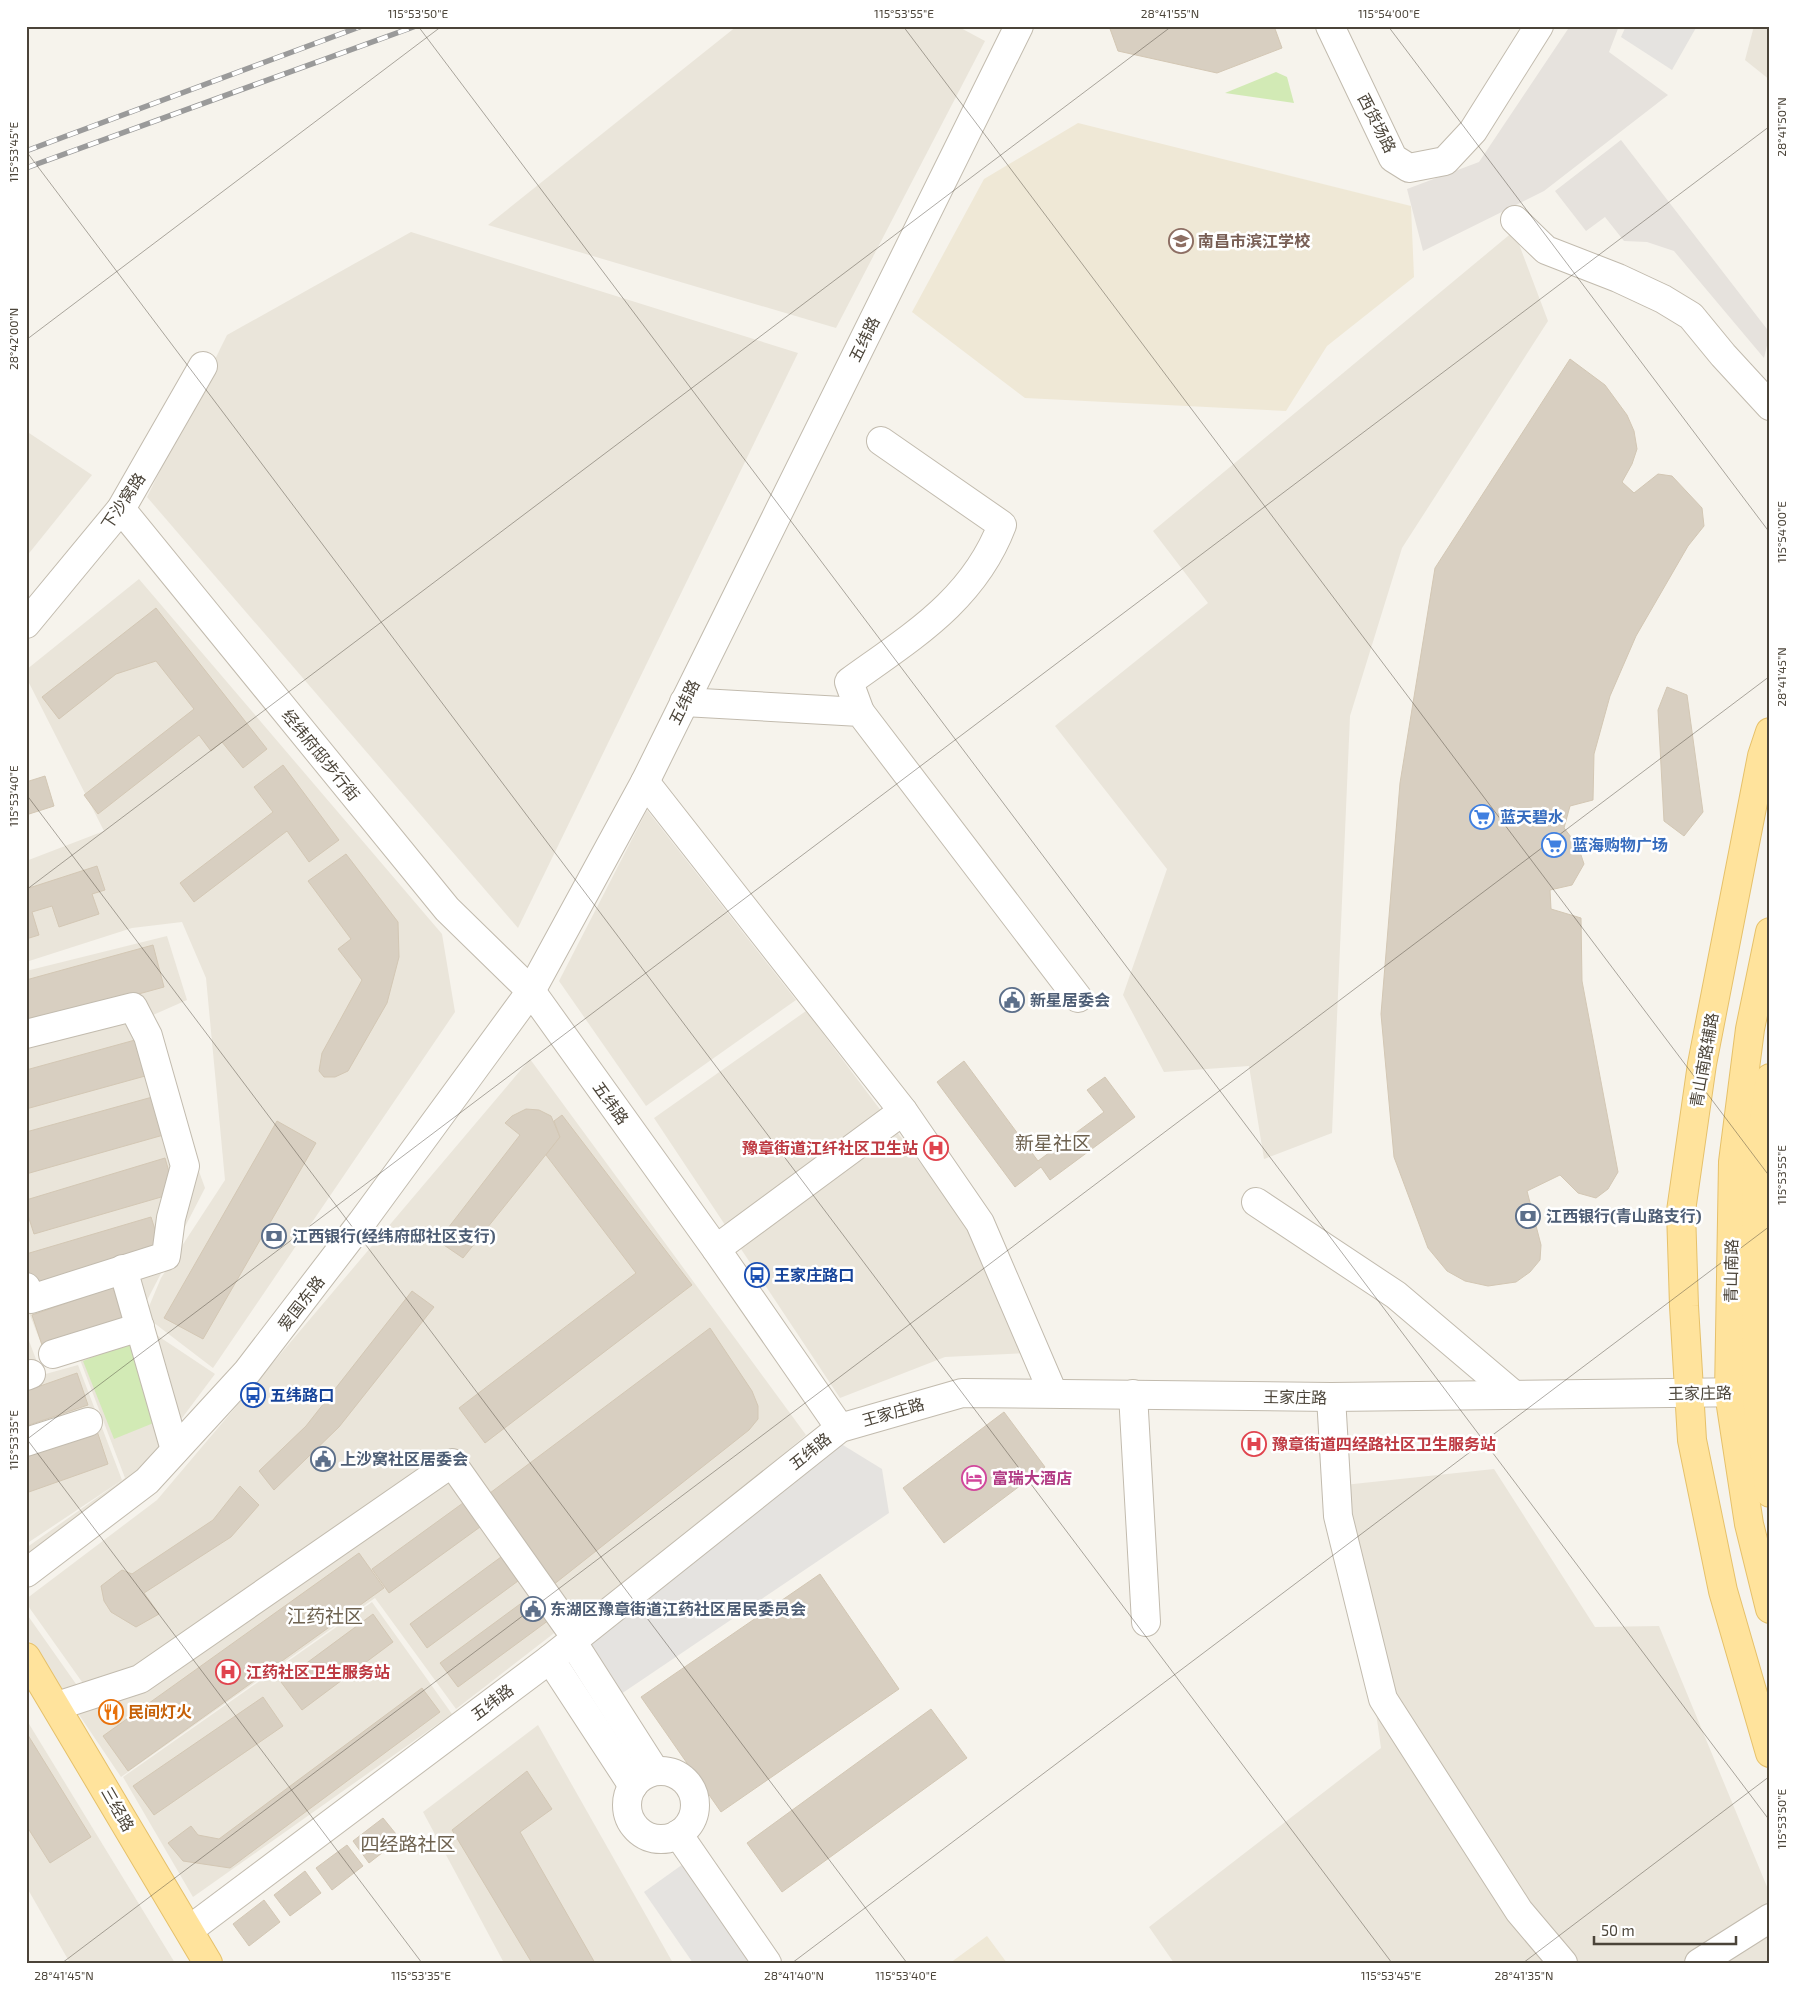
<svg xmlns="http://www.w3.org/2000/svg" width="1796" height="1989" font-family="'Exo 2','Noto Sans SC',sans-serif">
	<style>
		.residential { fill: #eae5da }
		.industrial { fill: #e6e2dd }
		.education { fill: #efe8d6 }
		.green { fill: #d2eab5 }
		.parking { fill: #e5e3e0 }
		.building { fill: #d8cfc1; stroke: #d3c7b4 }
		.lines { fill: none; stroke-linecap: round; stroke-linejoin: round }
		.minor-casing { stroke: #c2bbae; stroke-width: 30 }
		.major-casing { stroke: #e6c16a; stroke-width: 30 }
		.minor { stroke: #fff; stroke-width: 28 }
		.major { stroke: #ffe39c; stroke-width: 28 }
		.rail-casing { stroke: #9a9a9a; stroke-width: 5.5 }
		.rail { stroke: #fff; stroke-width: 4; stroke-dasharray: 11; stroke-linecap: butt }
		.ticks { fill: none; stroke: #4b4439; stroke-width: 1; stroke-opacity: 0.45 }
		.labels { text-anchor: middle; stroke-width: 5; stroke-linejoin: round; paint-order: stroke }
		.street-label { font-size: 16px; fill: #4b4439; stroke: #fff }
		.education-label { font-size: 16px; font-weight: bold; fill: #785e54; stroke: #fff; text-anchor: start }
		.shop-label { font-size: 16px; font-weight: bold; fill: #366cbe; stroke: #fff; text-anchor: start }
		.service-label { font-size: 16px; font-weight: bold; fill: #4e5e75; stroke: #fff; text-anchor: start }
		.health-label { font-size: 16px; font-weight: bold; fill: #be3a42; stroke: #fff; text-anchor: start }
		.transit-label { font-size: 16px; font-weight: bold; fill: #164399; stroke: #fff; text-anchor: start }
		.hotel-label { font-size: 16px; font-weight: bold; fill: #b23c85; stroke: #fff; text-anchor: start }
		.food-label { font-size: 16px; font-weight: bold; fill: #c56008; stroke: #fff; text-anchor: start }
		.quarter-label { font-size: 19px; fill: #6e6250; stroke: #fff }
		.neatline { fill: none; stroke: #4b4439; stroke-width: 2 }
		.ticks-label { font-size: 12px; text-anchor: middle; fill: #4b4439 }
	</style>
	<rect width="100%" height="100%" fill="#f6f3ec"/>
	<g class="residential">
		<polygon points="737,26 957,26 985,41 836,328 488,225"/>
		<polygon points="1754,26 1770,26 1770,80 1745,60"/>
		<polygon points="1514,231 1548,321 1402,548 1350,716 1332,1133 1264,1159 1249,1066 1164,1072 1123,995 1167,869 1055,726 1208,603 1153,531"/>
		<polygon points="411,232 798,353 518,928 147,497 227,335"/>
		<polygon points="26,431 92,475 26,557"/>
		<polygon points="139,579 442,934 455,1012 213,1368 145,1316 161,1278 225,1180 206,978 182,922 132,928 26,962 26,861 104,831 26,677 26,670"/>
		<polygon points="647,810 796,1000 646,1106 559,981"/>
		<polygon points="167,936 187,1000 144,1019 205,1188 140,1314 146,1328 215,1374 149,1462 26,1556 26,1548 125,1478 79,1357 49,1364 26,1305 26,971"/>
		<polygon points="806,1011 970,1229 1029,1353 945,1357 840,1398 654,1118"/>
		<polygon points="530,1059 806,1435 576,1628 455,1454 139,1675 87,1689 26,1603 26,1599 157,1500"/>
		<polygon points="26,1333 42,1375 78,1365 122,1480 26,1544"/>
		<polygon points="452,1468 562,1627 456,1709 375,1598 121,1777 26,1636 26,1613 88,1701"/>
		<polygon points="1494,1469 1595,1627 1659,1626 1770,1894 1770,1963 1174,1963 1149,1927 1381,1748 1344,1485"/>
		<polygon points="372,1602 452,1714 193,1897 123,1777"/>
		<polygon points="26,1719 175,1963 70,1963 26,1886"/>
		<polygon points="538,1725 673,1963 504,1963 423,1812"/>
	</g>
	<g class="industrial">
		<polygon points="1570,26 1619,26 1609,52 1668,95 1544,191 1423,251 1407,189 1479,162"/>
		<polygon points="1621,140 1770,333 1764,358 1674,251 1647,242 1624,241 1605,217 1586,231 1555,191"/>
	</g>
	<g class="education">
		<polygon points="1078,123 1411,206 1414,277 1327,346 1286,411 1025,398 912,312 984,179"/>
		<polygon points="987,1936 1007,1963 950,1963"/>
	</g>
	<g class="green">
		<polygon points="1276,72 1287,77 1294,103 1225,93"/>
		<polygon points="130,1342 161,1420 114,1439 83,1361"/>
	</g>
	<g class="parking">
		<polygon points="1626,26 1697,26 1672,70 1621,37"/>
		<polygon points="838,1442 882,1469 889,1513 621,1694 587,1639"/>
		<polygon points="686,1862 757,1963 693,1963 644,1892"/>
	</g>
	<g class="building">
		<polygon points="1109,26 1274,26 1282,48 1217,73 1118,51"/>
		<polygon points="1570,359 1605,385 1627,415 1634,431 1637,449 1632,464 1622,482 1634,493 1658,474 1672,476 1702,508 1704,526 1688,546 1636,636 1610,696 1594,754 1593,800 1570,806 1564,828 1578,846 1584,864 1572,885 1550,890 1551,909 1581,918 1582,981 1618,1172 1608,1189 1596,1198 1578,1193 1560,1175 1527,1191 1541,1245 1540,1260 1530,1272 1516,1282 1488,1286 1465,1281 1447,1271 1428,1248 1394,1157 1381,1014 1400,783 1435,568"/>
		<polygon points="156,608 267,749 243,768 222,742 211,751 199,735 98,814 84,795 194,709 156,661 116,674 59,719 42,697"/>
		<polygon points="1667,687 1687,695 1703,812 1684,836 1664,821 1658,710"/>
		<polygon points="283,765 339,840 309,862 287,831 194,902 180,883 273,812 254,787"/>
		<polygon points="45,776 54,806 26,815 26,782"/>
		<polygon points="346,854 398,922 399,957 387,1003 348,1071 335,1077 324,1077 319,1071 322,1053 362,980 338,949 351,939 308,881"/>
		<polygon points="97,866 105,890 92,894 99,914 59,927 52,906 32,912 39,935 26,939 26,889"/>
		<polygon points="153,945 164,987 26,1025 26,980"/>
		<polygon points="146,1037 156,1073 26,1109 26,1070"/>
		<polygon points="964,1061 1038,1161 1104,1112 1087,1090 1105,1077 1135,1117 1050,1180 1041,1167 1015,1187 937,1082"/>
		<polygon points="156,1096 167,1134 26,1174 26,1132"/>
		<polygon points="526,1109 539,1110 551,1116 560,1137 463,1258 438,1241 520,1135 505,1123 512,1116"/>
		<polygon points="562,1115 692,1285 485,1443 459,1408 636,1273 546,1155 560,1137 554,1121"/>
		<polygon points="277,1121 316,1143 203,1339 164,1318"/>
		<polygon points="165,1158 175,1193 34,1234 26,1209 26,1200"/>
		<polygon points="151,1217 162,1252 28,1292 26,1254"/>
		<polygon points="113,1287 125,1324 44,1351 32,1315"/>
		<polygon points="412,1291 434,1307 339,1427 274,1490 259,1471 306,1426"/>
		<polygon points="710,1328 752,1391 758,1406 758,1419 749,1430 548,1589 482,1499"/>
		<polygon points="77,1373 88,1405 26,1426 26,1391"/>
		<polygon points="1004,1412 1045,1467 944,1543 903,1488"/>
		<polygon points="97,1431 108,1464 26,1493 26,1456"/>
		<polygon points="240,1486 259,1505 231,1537 144,1593 159,1614 136,1627 111,1612 104,1601 101,1586 122,1570 132,1574 213,1520"/>
		<polygon points="463,1503 480,1527 389,1593 372,1569"/>
		<polygon points="359,1553 384,1588 128,1771 103,1736"/>
		<polygon points="501,1557 518,1581 427,1648 410,1624"/>
		<polygon points="820,1574 899,1689 721,1812 641,1697"/>
		<polygon points="531,1596 549,1620 458,1687 440,1663"/>
		<polygon points="373,1614 393,1642 302,1710 281,1682"/>
		<polygon points="422,1688 440,1712 230,1868 183,1861 168,1843 191,1826 198,1835 219,1839"/>
		<polygon points="263,1697 283,1726 154,1815 133,1786"/>
		<polygon points="931,1709 967,1758 782,1892 747,1843"/>
		<polygon points="26,1732 91,1837 50,1863 26,1825"/>
		<polygon points="527,1771 552,1809 520,1832 595,1963 532,1963 452,1830"/>
		<polygon points="383,1818 400,1839 369,1863 353,1841"/>
		<polygon points="347,1845 363,1866 332,1890 316,1868"/>
		<polygon points="305,1871 321,1893 290,1916 274,1895"/>
		<polygon points="264,1900 280,1922 249,1946 233,1924"/>
	</g>
	<g class="lines">
		<defs>
			<g id="minor">
				<polyline points="1330,26 1393,158 1409,168 1445,161 1473,131 1539,26"/>
				<polyline points="1515,220 1546,250 1618,278 1663,299 1691,316 1723,355 1770,406"/>
				<polyline points="121,509 447,909 531,991 716,1249 840,1428"/>
				<polyline points="26,624 121,509 203,366"/>
				<polyline points="684,702 860,712 1078,998"/>
				<path d="M860,712l-11,-30c62,-45 124,-81 153,-157l-121,-84"/>
				<polyline points="645,782 903,1111 980,1223 1053,1393"/>
				<polyline points="26,1034 133,1007 148,1036 185,1166 171,1218 166,1256 31,1299 26,1287"/>
				<polyline points="1256,1202 1396,1295 1514,1395"/>
				<polyline points="716,1249 903,1111"/>
				<polyline points="123,1269 175,1450"/>
				<polyline points="53,1354 140,1327"/>
				<polyline points="26,1376 31,1374"/>
				<polyline points="1133,1394 1146,1622"/>
				<polyline points="1331,1397 1338,1516 1383,1699 1519,1911 1563,1963"/>
				<polyline points="26,1442 88,1422"/>
				<polyline points="26,1573 147,1481 247,1372 362,1222 531,991 645,782 1019,26"/>
				<polyline points="572,1641 655,1771"/>
				<polyline points="550,1659 633,1786"/>
				<polyline points="57,1706 140,1679 452,1463 576,1638"/>
				<circle cx="661" cy="1805" r="34"/>
				<polyline points="678,1834 767,1963"/>
				<polyline points="189,1930 550,1659 840,1428 962,1393 1331,1397 1752,1392"/>
				<polyline points="1699,1963 1770,1918"/>
			</g>
			<g id="major">
				<polyline points="1770,732 1762,756 1702,1064 1681,1211 1684,1306 1692,1440 1723,1591 1770,1753"/>
				<polyline points="1770,932 1750,1029 1733,1162 1729,1393 1749,1524 1770,1609"/>
				<polyline points="1770,1078 1757,1173 1756,1392 1770,1493"/>
				<polyline points="26,1657 208,1963"/>
			</g>
		</defs>
		<use href="#minor" class="minor-casing"/>
		<use href="#major" class="major-casing"/>
		<use href="#minor" class="minor"/>
		<use href="#major" class="major"/>
		<defs>
			<g id="rail">
				<polyline points="26,151 362,26"/>
				<polyline points="26,168 416,26"/>
			</g>
		</defs>
		<use href="#rail" class="rail-casing"/>
		<use href="#rail" class="rail"/>
	</g>
	<path class="ticks" d="M418,26l1352,1795M903,26l867,1151M1388,26l382,507M26,151l1366,1812M26,340l416,-314M26,794l881,1169M26,890l1146,-864M26,1438l396,525M26,1440l1744,-1314M62,1963l1708,-1287M792,1963l978,-737M1523,1963l247,-187"/>
	<defs>
		<symbol id="school-ring" viewBox="-11 -11 22 22"><circle r="9.5" fill="#fff" stroke="#8d6e63" stroke-width="1.5"/><path d="M0-5L7-2L0 1L-7-2ZM-4 1L0 2.5L4 1V4Q0 6-4 4Z" fill="#8d6e63"/></symbol>
		<symbol id="supermarket-ring" viewBox="-11 -11 22 22"><circle r="9.5" fill="#fff" stroke="#3f7fe0" stroke-width="1.5"/><path d="M-6-5.5h2.5l.6 2H6L4.5 2H-2.5L-4.4-4H-6ZM-1.5 3.2a1.3 1.3 0 1 0 .1 0ZM3 3.2a1.3 1.3 0 1 0 .1 0Z" fill="#3f7fe0"/></symbol>
		<symbol id="civic-ring" viewBox="-11 -11 22 22"><circle r="9.5" fill="#fff" stroke="#5c6f8a" stroke-width="1.5"/><path d="M-.6-6.5H3V-4.5H.6V-3L4-1V1h2V6H-6V1h2V-1L-.6-3ZM-1.2 2.5V6h2.4V2.5Z" fill="#5c6f8a"/></symbol>
		<symbol id="hospital-ring" viewBox="-11 -11 22 22"><circle r="9.5" fill="#fff" stroke="#e0444e" stroke-width="1.5"/><path d="M-5-5h3v3.5h4V-5h3V5h-3V1.5h-4V5h-3Z" fill="#e0444e"/></symbol>
		<symbol id="bank-ring" viewBox="-11 -11 22 22"><circle r="9.5" fill="#fff" stroke="#5c6f8a" stroke-width="1.5"/><path d="M-6-4H6V4H-6ZM0-2.3a2.3 2.3 0 1 0 0 4.6a2.3 2.3 0 1 0 0-4.6Z" fill="#5c6f8a"/></symbol>
		<symbol id="bus-ring" viewBox="-11 -11 22 22"><circle r="9.5" fill="#fff" stroke="#1a4fb4" stroke-width="1.5"/><path d="M-5-6H5V4H4V6H2V4H-2V6H-4V4H-5ZM-3.5-4V0h7V-4ZM-3.5 1.2v1.5H-2V1.2ZM2 1.2v1.5H3.5V1.2Z" fill="#1a4fb4"/></symbol>
		<symbol id="hotel-ring" viewBox="-11 -11 22 22"><circle r="9.5" fill="#fff" stroke="#d1479c" stroke-width="1.5"/><path d="M-6-4.5h1.5V1H6V5H4.5V3h-9V5H-6ZM-4 0a1.8 1.8 0 1 1 3.6 0ZM.5 0V-2.5h3Q6-2.5 6 0Z" fill="#d1479c"/></symbol>
		<symbol id="restaurant-ring" viewBox="-11 -11 22 22"><circle r="9.5" fill="#fff" stroke="#e8710a" stroke-width="1.5"/><path d="M-5-6h1v4h1v-4h1v4h1v-4h1v5L-1.5 .5V6h-2V.5L-5-1ZM5-6V6H3V1.5H1.5Q1.5-4 5-6Z" fill="#e8710a"/></symbol>
	</defs>
	<g fill-rule="evenodd">
		<use href="#school-ring" x="1167" y="227" width="28" height="28"/>
		<use href="#supermarket-ring" x="1468" y="803" width="28" height="28"/>
		<use href="#supermarket-ring" x="1540" y="831" width="28" height="28"/>
		<use href="#civic-ring" x="998" y="986" width="28" height="28"/>
		<use href="#hospital-ring" x="922" y="1134" width="28" height="28"/>
		<use href="#bank-ring" x="1514" y="1202" width="28" height="28"/>
		<use href="#bank-ring" x="260" y="1222" width="28" height="28"/>
		<use href="#bus-ring" x="743" y="1261" width="28" height="28"/>
		<use href="#bus-ring" x="239" y="1381" width="28" height="28"/>
		<use href="#hospital-ring" x="1240" y="1430" width="28" height="28"/>
		<use href="#civic-ring" x="309" y="1445" width="28" height="28"/>
		<use href="#hotel-ring" x="960" y="1464" width="28" height="28"/>
		<use href="#civic-ring" x="519" y="1595" width="28" height="28"/>
		<use href="#hospital-ring" x="214" y="1658" width="28" height="28"/>
		<use href="#restaurant-ring" x="97" y="1698" width="28" height="28"/>
	</g>
	<g class="labels">
		<g class="street-label">
			<text transform="translate(1377 123) rotate(63)" y="6">西货场路</text>
			<text transform="translate(864 339) rotate(-64)" y="6">五纬路</text>
			<text transform="translate(123 501) rotate(-56)" y="6">下沙窝路</text>
			<text transform="translate(684 702) rotate(-64)" y="6">五纬路</text>
			<text transform="translate(321 755) rotate(51)" y="6">经纬府邸步行街</text>
			<text transform="translate(1704 1060) rotate(-80)" y="6">青山南路辅路</text>
			<text transform="translate(611 1103) rotate(54)" y="6">五纬路</text>
			<text transform="translate(1731 1271) rotate(-89)" y="6">青山南路</text>
			<text transform="translate(301 1303) rotate(-52)" y="6">爱国东路</text>
			<text transform="translate(1700 1393) rotate(-1)" y="6">王家庄路</text>
			<text transform="translate(1295 1397) rotate(1)" y="6">王家庄路</text>
			<text transform="translate(893 1412) rotate(-16)" y="6">王家庄路</text>
			<text transform="translate(810 1451) rotate(-39)" y="6">五纬路</text>
			<text transform="translate(492 1702) rotate(-37)" y="6">五纬路</text>
			<text transform="translate(118 1809) rotate(60)" y="6">三经路</text>
		</g>
		<g class="education-label">
			<text x="1198" y="247">南昌市滨江学校</text>
		</g>
		<g class="shop-label">
			<text x="1500" y="823">蓝天碧水</text>
			<text x="1572" y="851">蓝海购物广场</text>
		</g>
		<g class="service-label">
			<text x="1030" y="1006">新星居委会</text>
			<text x="1546" y="1222">江西银行(青山路支行)</text>
			<text x="292" y="1242">江西银行(经纬府邸社区支行)</text>
			<text x="340" y="1465">上沙窝社区居委会</text>
			<text x="550" y="1615">东湖区豫章街道江药社区居民委员会</text>
		</g>
		<g class="health-label">
			<text x="918" y="1154" text-anchor="end">豫章街道江纤社区卫生站</text>
			<text x="1272" y="1450">豫章街道四经路社区卫生服务站</text>
			<text x="246" y="1678">江药社区卫生服务站</text>
		</g>
		<g class="transit-label">
			<text x="774" y="1281">王家庄路口</text>
			<text x="270" y="1401">五纬路口</text>
		</g>
		<g class="hotel-label">
			<text x="992" y="1484">富瑞大酒店</text>
		</g>
		<g class="food-label">
			<text x="128" y="1718">民间灯火</text>
		</g>
		<g class="quarter-label">
			<text x="1053" y="1150">新星社区</text>
			<text x="325" y="1623">江药社区</text>
			<text x="408" y="1851">四经路社区</text>
		</g>
	</g>
	<rect width="1796" height="1989" fill="none" stroke="#ffffff" stroke-width="55"/>
	<path d="M1594 1936v8h142v-8" fill="none" stroke="#4b4439" stroke-width="2.5"/>
	<text x="1601" y="1936" font-size="15" fill="#4b4439" stroke="#ffffff" stroke-width="4" paint-order="stroke">50 m</text>
	<rect x="28" y="28" width="1740" height="1934" class="neatline"/>
	<g class="ticks-label">
		<text x="418" y="18">115°53'50"E</text>
		<text x="904" y="18">115°53'55"E</text>
		<text x="1170" y="18">28°41'55"N</text>
		<text x="1389" y="18">115°54'00"E</text>
		<text transform="translate(1782 127) rotate(-90)" y="4">28°41'50"N</text>
		<text transform="translate(14 152) rotate(-90)" y="4">115°53'45"E</text>
		<text transform="translate(14 339) rotate(-90)" y="4">28°42'00"N</text>
		<text transform="translate(1782 532) rotate(-90)" y="4">115°54'00"E</text>
		<text transform="translate(1782 677) rotate(-90)" y="4">28°41'45"N</text>
		<text transform="translate(14 796) rotate(-90)" y="4">115°53'40"E</text>
		<text transform="translate(1782 1175) rotate(-90)" y="4">115°53'55"E</text>
		<text transform="translate(14 1440) rotate(-90)" y="4">115°53'35"E</text>
		<text transform="translate(1782 1819) rotate(-90)" y="4">115°53'50"E</text>
		<text x="64" y="1980">28°41'45"N</text>
		<text x="421" y="1980">115°53'35"E</text>
		<text x="794" y="1980">28°41'40"N</text>
		<text x="906" y="1980">115°53'40"E</text>
		<text x="1391" y="1980">115°53'45"E</text>
		<text x="1524" y="1980">28°41'35"N</text>
	</g>
</svg>
